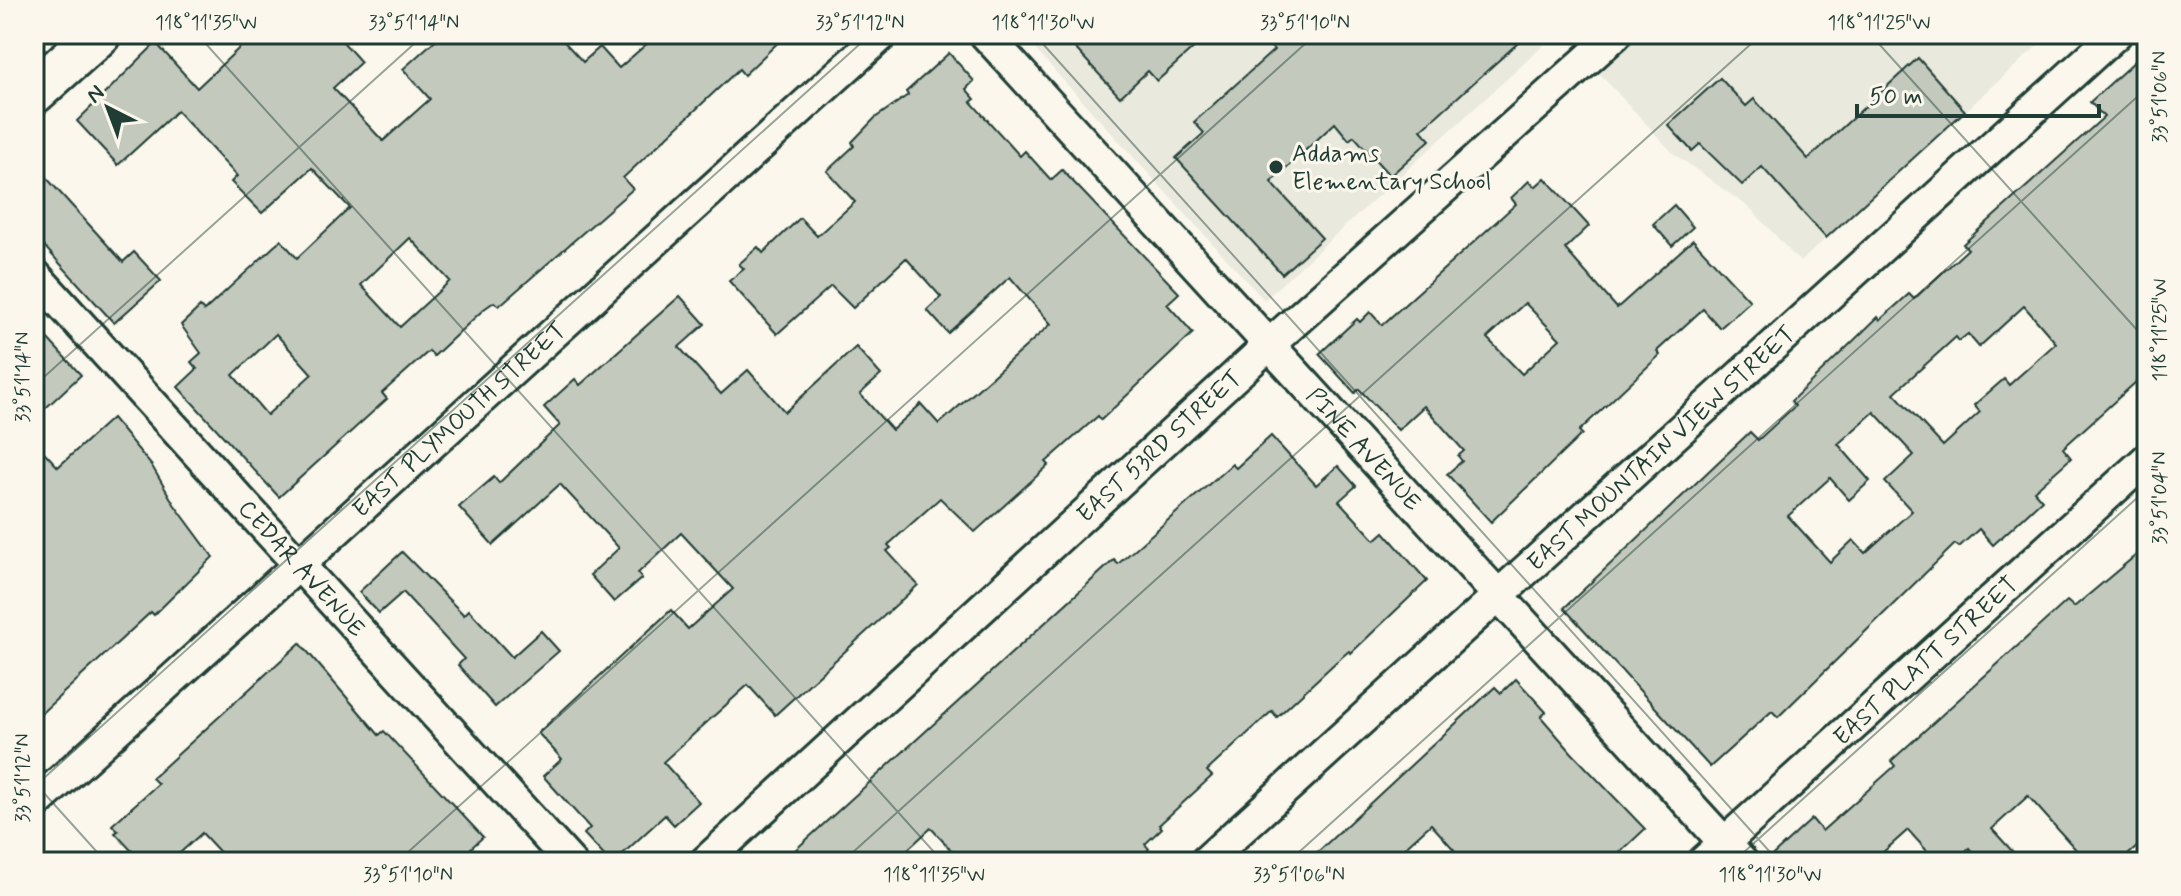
<svg xmlns="http://www.w3.org/2000/svg" width="2181" height="896" font-family="Mynerve,sans-serif">
	<style>
		.built { fill: #eae9de }
		.building { fill: #c4c9be; stroke: #1f3d34; stroke-width: 2; fill-rule: evenodd }
		.lines { fill: none; stroke-linecap: round; stroke-linejoin: round }
		.street-casing { stroke: #1f3d34; stroke-width: 36 }
		.secondary-casing { stroke: #1f3d34; stroke-width: 48 }
		.street { stroke: #fbf7ec; stroke-width: 30 }
		.secondary { stroke: #fbf7ec; stroke-width: 42 }
		.ticks { fill: none; stroke: #1f3d34; stroke-width: 2; stroke-opacity: 0.45 }
		.poi-dot { fill: #1f3d34; stroke: #fbf7ec; stroke-width: 3 }
		.labels { text-anchor: middle; stroke-width: 6; stroke-linejoin: round; paint-order: stroke }
		.poi-label { font-size: 24px; fill: #1f3d34; stroke: #fbf7ec; text-anchor: start }
		.street-label { font-size: 24px; fill: #1f3d34; stroke: #fbf7ec }
		.neatline { fill: none; stroke: #1f3d34; stroke-width: 3 }
		.ticks-label { font-size: 20px; text-anchor: middle; fill: #1f3d34 }
	</style>
	<rect width="100%" height="100%" fill="#fbf7ec"/>
	<filter id="ink" filterUnits="userSpaceOnUse"><feTurbulence type="fractalNoise" baseFrequency=".0125" numOctaves="2"/><feDisplacementMap in="SourceGraphic" scale="16" xChannelSelector="R" yChannelSelector="G"/><feConvolveMatrix kernelMatrix="1 2 1 2 8 2 1 2 1" color-interpolation-filters="sRGB"/></filter>
	<g filter="url(#ink)">
		<g class="built">
			<polygon points="1021,34 1556,34 1264,300"/>
			<polygon points="1563,34 2050,34 1800,262 1751,209 1673,153"/>
		</g>
		<g class="building">
			<path d="M254,34h82l25,28 -28,26 50,53 47,-42 -27,-30 39,-35h115l26,28 17,-15 19,21 39,-34h129l-43,41 -5,-6 -116,109 10,11 -134,117 -5,-4 -10,7 -50,47 -5,-5 -47,42 5,6 -108,98 -101,-110 19,-18 -6,-7 10,-9 -20,-28 19,-18 4,4 77,-71 16,18 53,-50 -38,-40 -50,45 -31,-31 6,-6 -60,-65 -59,54 -41,-44 79,-78 41,45zM410,238l40,43 -50,46 -39,-42zM276,334l36,40 -45,41 -34,-40z"/>
			<polygon points="1062,34 1209,34 1157,81 1148,71 1120,97"/>
			<polygon points="1260,34 1528,34 1421,130 1430,140 1390,176 1354,136 1349,140 1335,123 1271,182 1322,238 1282,274 1176,158 1204,133 1194,122 1274,50"/>
			<polygon points="949,53 974,81 966,89 975,99 971,102 1020,156 1025,151 1051,180 1062,170 1179,293 1167,304 1193,333 1101,420 1098,416 1046,462 1049,465 975,532 940,498 888,545 891,548 887,551 918,585 775,715 748,685 663,762 699,802 674,825 665,815 614,862 610,862 584,834 590,828 543,776 562,759 538,733 671,610 688,629 733,589 681,533 638,573 642,578 614,602 590,575 619,548 560,484 493,545 459,507 494,477 499,483 560,425 544,407 575,379 580,385 680,296 705,324 679,347 721,394 748,370 785,412 856,347 881,375 860,394 892,430 921,404 939,424 1051,324 1010,277 948,333 927,310 941,297 906,258 853,308 831,286 777,334 729,281 744,269 739,264 758,247 763,253 800,218 817,236 855,202 827,171 854,146 852,142 875,118 908,95 906,92"/>
			<polygon points="1918,58 1965,111 1826,238 1762,167 1742,185 1700,144 1692,151 1668,125 1720,78 1746,106 1754,99 1808,159"/>
			<path d="M2135,61l12,14v297l-84,76 8,10 -37,33 8,9 -27,25 -22,20 -14,-16 -20,18 -4,-3 -177,173 -6,-6 -62,56 -146,-159 186,-176 8,8 37,-34 -4,-5 87,-84 2,3 29,-26 5,5 54,-50 -5,-5 141,-127 -14,-15zM2024,306l32,37 -47,42 -5,-6 -30,26 6,7 -37,34 -49,-53 62,-56 3,4 9,-7 11,13zM1874,412l40,43 -29,27 27,29 -47,42 -12,-13 -23,22 -42,-46 42,-38 19,22 21,-19 -32,-37z"/>
			<polygon points="34,164 123,262 134,252 161,281 114,323 34,235"/>
			<path d="M1545,178l44,48 -24,23 52,59 76,-68 57,61 -30,27 -17,-19 -46,42 3,4 -81,76 3,3 -91,88 -44,-48 15,-13 -4,-5 6,-5 -40,-45 -26,24 -39,-41 -4,4 -36,-39 38,-35 3,3 10,-10 12,13 134,-121 -5,-6 18,-17 6,6zM1525,303l35,36 -38,35 -35,-36z"/>
			<polygon points="1674,205 1693,227 1672,246 1653,224"/>
			<polygon points="34,324 81,375 34,419"/>
			<polygon points="112,418 152,466 174,504 213,557 154,615 151,612 34,720 34,441 58,467"/>
			<polygon points="1271,436 1316,485 1338,466 1356,486 1339,501 1375,540 1384,532 1427,581 1351,653 1349,651 1336,662 1277,717 1272,711 1207,771 1212,776 1159,825 1162,828 1145,844 1149,849 1135,862 962,862 931,828 894,862 782,862 1114,560 1118,564 1232,464 1236,468"/>
			<polygon points="2147,546 2147,838 2120,862 2087,862 2028,796 1992,829 2022,862 1981,862 1969,848 1954,862 1937,862 1908,830 1872,862 1765,862 1812,819 1822,831 1895,766 1891,761 2067,601 2074,607"/>
			<polygon points="402,552 464,615 469,610 512,657 541,631 559,651 495,707 458,665 464,659 403,592 379,613 359,592"/>
			<polygon points="300,643 379,735 384,731 483,837 471,848 484,862 229,862 202,833 170,862 142,862 115,833 118,831 112,825 158,784 152,778"/>
			<polygon points="1516,679 1546,712 1541,717 1572,753 1645,829 1610,862 1465,862 1431,824 1389,862 1307,862 1495,687 1501,693"/>
		</g>
		<g class="lines">
			<defs>
				<g id="street">
					<path id="s1" d="M985,34l757,828"/>
					<path id="s2" d="M34,274l536,588"/>
					<path id="s3" d="M34,805l849,-771"/>
					<path id="s4" d="M705,862l566,-519 345,-309"/>
					<path id="s5" d="M1205,862l911,-828"/>
					<path id="s6" d="M1703,862l444,-403"/>
				</g>
				<polyline id="secondary" points="34,92 99,34"/>
			</defs>
			<use href="#street" class="street-casing"/>
			<use href="#secondary" class="secondary-casing"/>
			<use href="#street" class="street"/>
			<use href="#secondary" class="secondary"/>
		</g>
	</g>
	<path class="ticks" d="M197,34l746,828M1034,34l745,828M1870,34l277,307M34,386l391,-352M34,782l72,80M34,787l837,-753M397,862l919,-828M842,862l920,-828M1288,862l859,-774M1733,862l414,-373"/>
	<circle class="poi-dot" cx="1276" cy="167" r="8"/>
	<g class="labels">
		<g class="poi-label">
			<text x="1292" y="161">Addams<tspan x="1292" dy="28">Elementary School</tspan></text>
		</g>
		<g class="street-label">
			<text dy="8" stroke="none"><textPath href="#s3" startOffset="574">EAST PLYMOUTH STREET</textPath></text>
			<text dy="8" stroke="none"><textPath href="#s4" startOffset="616">EAST 53RD STREET</textPath></text>
			<text dy="8" stroke="none"><textPath href="#s1" startOffset="562">PINE AVENUE</textPath></text>
			<text dy="8" stroke="none"><textPath href="#s5" startOffset="616">EAST MOUNTAIN VIEW STREET</textPath></text>
			<text dy="8" stroke="none"><textPath href="#s2" startOffset="398">CEDAR AVENUE</textPath></text>
			<text dy="8" stroke="none"><textPath href="#s6" startOffset="300">EAST PLATT STREET</textPath></text>
		</g>
	</g>
	<rect width="2181" height="896" fill="none" stroke="#fbf7ec" stroke-width="88"/>
	<g transform="translate(108 108) rotate(318)" stroke="#fbf7ec" stroke-width="6" paint-order="stroke">
	<path d="M0-6L14 30L0 20L-14 30Z" fill="#1f3d34"/>
	<text y="-12" font-size="22" font-weight="bold" text-anchor="middle" fill="#1f3d34">N</text>
	</g>
	<path d="M1857 104v12h242v-12" fill="none" stroke="#1f3d34" stroke-width="4"/>
	<text x="1869" y="104" font-size="24" fill="#1f3d34" stroke="#fbf7ec" stroke-width="6" paint-order="stroke">50 m</text>
	<rect x="44" y="44" width="2093" height="808" class="neatline"/>
	<g class="ticks-label">
		<text x="206" y="29">118°11'35"W</text>
		<text x="414" y="29">33°51'14"N</text>
		<text x="860" y="29">33°51'12"N</text>
		<text x="1043" y="29">118°11'30"W</text>
		<text x="1305" y="29">33°51'10"N</text>
		<text x="1879" y="29">118°11'25"W</text>
		<text transform="translate(2159 97) rotate(-90)" y="7">33°51'06"N</text>
		<text transform="translate(2159 330) rotate(-90)" y="7">118°11'25"W</text>
		<text transform="translate(22 377) rotate(-90)" y="7">33°51'14"N</text>
		<text transform="translate(2159 498) rotate(-90)" y="7">33°51'04"N</text>
		<text transform="translate(22 778) rotate(-90)" y="7">33°51'12"N</text>
		<text x="408" y="881">33°51'10"N</text>
		<text x="934" y="881">118°11'35"W</text>
		<text x="1299" y="881">33°51'06"N</text>
		<text x="1770" y="881">118°11'30"W</text>
	</g>
</svg>
